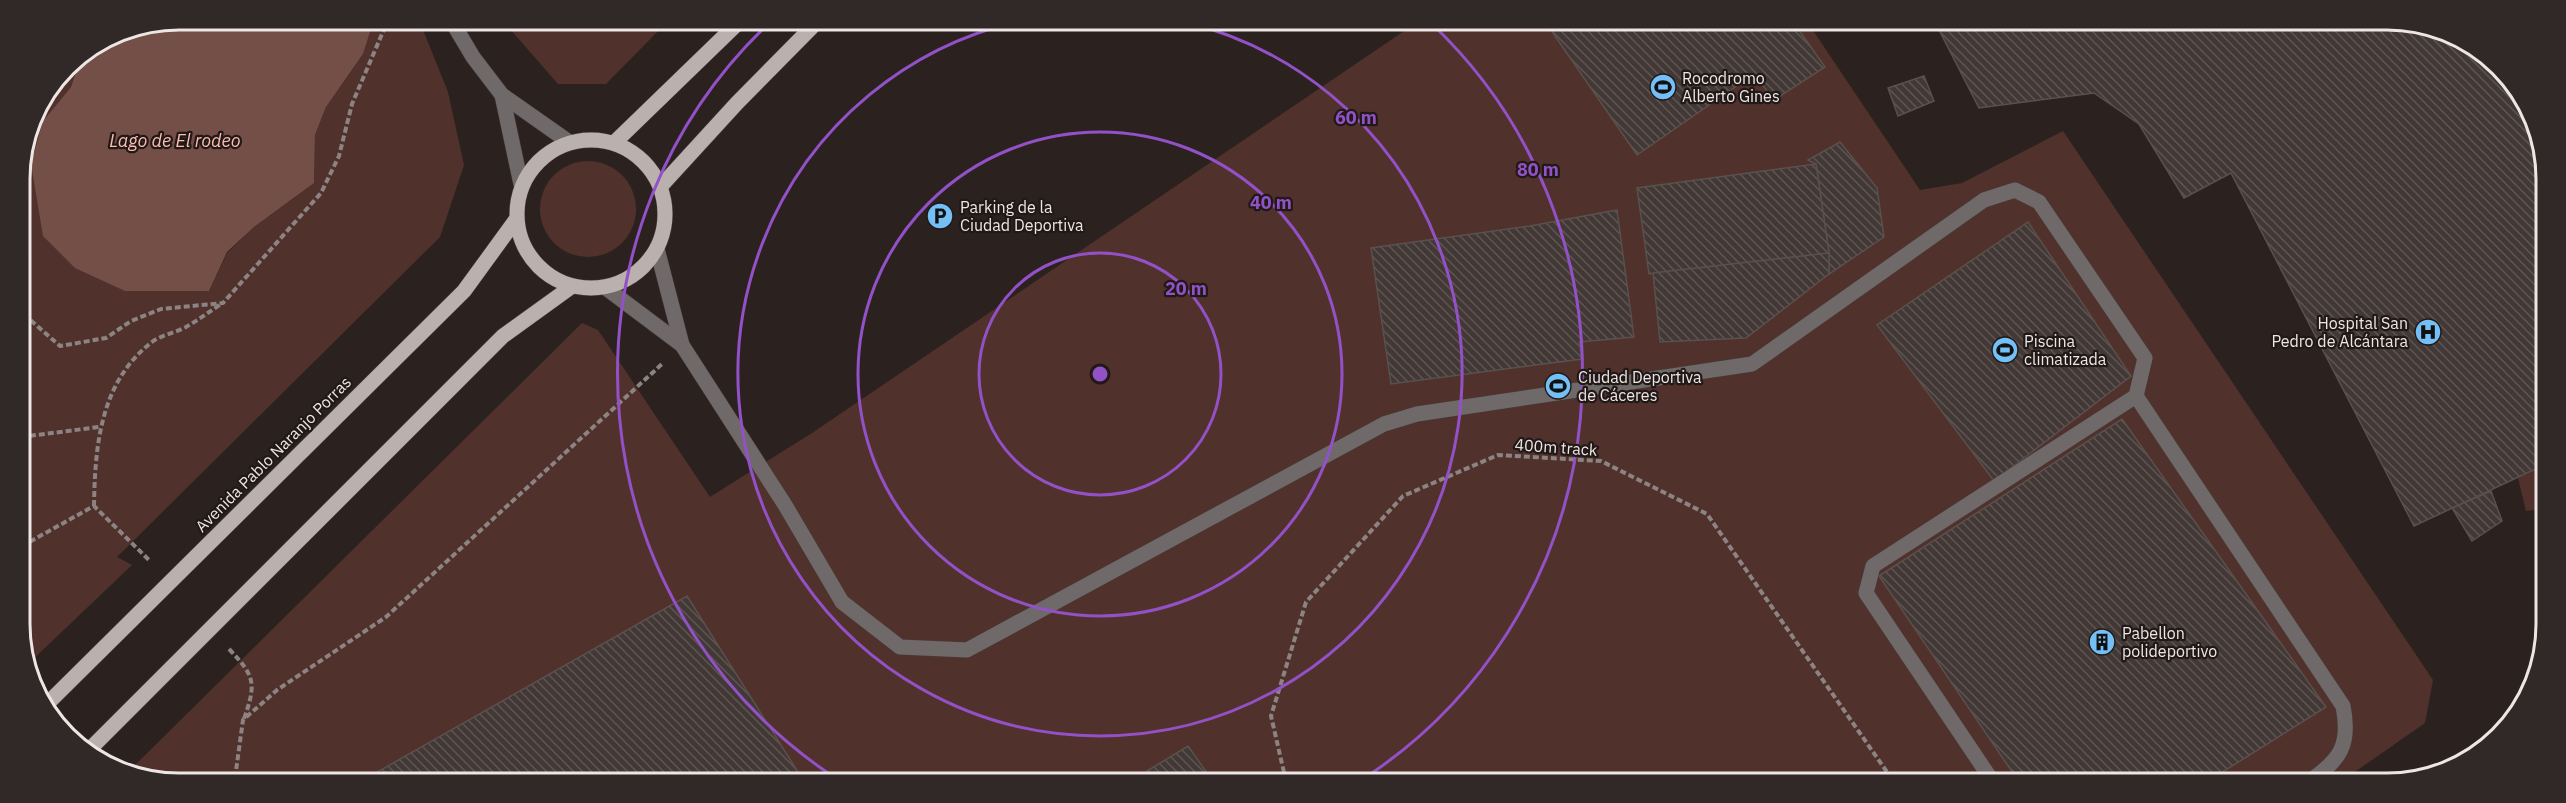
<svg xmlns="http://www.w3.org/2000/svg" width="2566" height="803" font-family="'IBM Plex Sans',sans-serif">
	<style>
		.green { fill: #51312b }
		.water { fill: #734f48 }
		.building { fill: url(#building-back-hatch); stroke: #5a504e; stroke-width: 1.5 }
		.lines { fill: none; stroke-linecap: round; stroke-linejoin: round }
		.minor-casing { stroke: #463d3c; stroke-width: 16 }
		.major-casing { stroke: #463d3c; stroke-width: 16 }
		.path { stroke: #8c8483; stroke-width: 4; stroke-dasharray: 6 3; stroke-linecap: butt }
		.minor { stroke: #6f6a69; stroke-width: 15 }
		.major { stroke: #bab0ae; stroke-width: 15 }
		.ring { fill: none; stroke: #9251c7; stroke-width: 3 }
		.labels { text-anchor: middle; stroke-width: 4.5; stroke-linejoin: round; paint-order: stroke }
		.poi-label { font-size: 16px; fill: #ede6e5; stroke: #211917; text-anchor: start }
		.street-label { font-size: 16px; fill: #ede6e5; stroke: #211917 }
		.water-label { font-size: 18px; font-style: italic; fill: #ffbcaf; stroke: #211917 }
		.rim { fill: none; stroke: #ede6e5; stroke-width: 3 }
		.centre { fill: #9251c7; stroke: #211917; stroke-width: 3 }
		.ring-label { font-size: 18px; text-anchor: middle; font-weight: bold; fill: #9251c7; stroke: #211917; stroke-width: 4.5; stroke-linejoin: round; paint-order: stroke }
	</style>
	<defs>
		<pattern id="building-back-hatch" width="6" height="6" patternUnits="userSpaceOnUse" patternTransform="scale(1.5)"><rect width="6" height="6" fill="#423836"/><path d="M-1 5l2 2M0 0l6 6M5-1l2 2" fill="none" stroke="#5e5553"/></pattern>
	</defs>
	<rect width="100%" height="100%" fill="#2b2220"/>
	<g class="green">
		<polygon points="374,20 419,20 448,92 464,165 440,237 117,557 132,565 27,665 23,655 20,169 32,117 66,66 81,56 71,87 43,121 125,291 209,291 227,253 254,227 314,183 315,135 326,107 363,54"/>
		<polygon points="502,20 668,21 606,84 558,84"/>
		<polygon points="1416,23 1808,23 1920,190 1962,183 2063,131 2433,680 2425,723 2339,783 137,778 128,772 582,323 598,330 710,497 812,433"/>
		<circle cx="588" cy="209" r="48"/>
		<polygon points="2542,466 2542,509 2526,511 2518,478"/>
	</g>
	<polygon class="water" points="221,20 374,20 363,54 326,107 315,135 314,183 254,227 227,252 209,291 125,291 75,268 43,236 31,164 43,121 71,87 81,56 118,31 163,23 199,24"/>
	<g class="building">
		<polygon points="1546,23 1794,23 1825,67 1774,100 1754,74 1637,155"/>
		<polygon points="1936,24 2429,25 2507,73 2544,148 2542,466 2414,526 2231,173 2184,198 2139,124 2094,93 1979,108"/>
		<polygon points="1924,76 1934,101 1898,116 1888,88"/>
		<polygon points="1840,142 1877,188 1884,237 1829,274 1829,253 1816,164 1808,160"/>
		<polygon points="1816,164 1829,253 1649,274 1637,188"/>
		<polygon points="1617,210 1634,337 1579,342 1582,359 1391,384 1371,248 1530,226"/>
		<polygon points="2028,222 2131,376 1994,481 1877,325"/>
		<polygon points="1829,253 1829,274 1746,338 1660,342 1653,273"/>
		<polygon points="2122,419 2326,707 2205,783 2019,782 1879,576"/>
		<polygon points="2491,491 2502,521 2472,541 2452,508"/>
		<polygon points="687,596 803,780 365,779"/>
		<polygon points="1188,746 1212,780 1153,780 1147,771"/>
	</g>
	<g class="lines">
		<defs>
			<g id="minor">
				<polyline points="451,20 473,57 502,95 569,142"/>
				<polyline points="502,95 521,184"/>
				<polyline points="657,249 682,345 785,505 842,602 900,647 967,650 1384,424 1417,414 1752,364 1984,200 2015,190 2039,202 2145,358 2136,396 1873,566 1866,593 1993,782"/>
				<polyline points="606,288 682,345"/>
				<path d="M2136,396l207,310c8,40 -3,54 -36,77"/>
			</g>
			<g id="major">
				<circle cx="591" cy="214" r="74"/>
				<polyline points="614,143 740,21"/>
				<polyline points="661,186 737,103 818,21"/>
				<polyline points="47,704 464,291 515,221"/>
				<polyline points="90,749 503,336 571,287"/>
			</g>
		</defs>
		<use href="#minor" class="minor-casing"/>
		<use href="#major" class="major-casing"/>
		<g class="path">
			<polyline points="20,242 28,264 28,318 60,346 106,338 131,321 161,309 223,303 321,193 339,156 352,104 388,20"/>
			<polyline points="21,437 99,427"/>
			<path d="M94,506c1,-60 6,-124 58,-164 9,-7 23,-9 34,-15 12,-7 23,-15 35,-23"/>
			<polyline points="22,546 94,506 150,561"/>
			<path d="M229,649c27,28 27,35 15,70"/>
			<polyline points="235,778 243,720 277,690 386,617 662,364"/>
			<polyline points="1286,781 1271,716 1306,602 1403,496 1498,455 1601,461 1707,514 1894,782"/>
		</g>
		<use href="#minor" class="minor"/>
		<use href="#major" class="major"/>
	</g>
	<g class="ring">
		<circle cx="1100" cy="374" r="121"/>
		<circle cx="1100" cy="374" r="242"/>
		<path d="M1185 22A362 362 0 1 1 1015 22"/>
		<path d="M837 779A483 483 0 0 1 768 24M1432 24A483 483 0 0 1 1363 779"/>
	</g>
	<defs>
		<symbol id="stadium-disc" viewBox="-11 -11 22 22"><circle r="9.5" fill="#74c0f6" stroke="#211917"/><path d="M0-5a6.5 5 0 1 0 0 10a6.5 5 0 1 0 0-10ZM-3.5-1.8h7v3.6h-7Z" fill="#111"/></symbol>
		<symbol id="parking-disc" viewBox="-11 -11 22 22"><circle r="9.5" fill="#74c0f6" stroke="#211917"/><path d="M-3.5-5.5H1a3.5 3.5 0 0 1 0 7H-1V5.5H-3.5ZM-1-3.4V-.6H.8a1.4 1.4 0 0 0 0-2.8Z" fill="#111"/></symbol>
		<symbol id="hospital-disc" viewBox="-11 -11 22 22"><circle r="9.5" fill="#74c0f6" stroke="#211917"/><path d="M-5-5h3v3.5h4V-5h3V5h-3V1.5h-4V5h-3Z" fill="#111"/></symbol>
		<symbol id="building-disc" viewBox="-11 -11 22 22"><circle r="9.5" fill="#74c0f6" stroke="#211917"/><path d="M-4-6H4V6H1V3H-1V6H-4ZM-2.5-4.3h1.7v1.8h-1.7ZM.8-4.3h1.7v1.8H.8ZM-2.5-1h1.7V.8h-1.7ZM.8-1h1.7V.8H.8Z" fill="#111"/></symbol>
	</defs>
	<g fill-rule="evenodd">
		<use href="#stadium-disc" x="1648" y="72" width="30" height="30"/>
		<use href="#parking-disc" x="925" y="201" width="30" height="30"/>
		<use href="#hospital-disc" x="2413" y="317" width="30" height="30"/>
		<use href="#stadium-disc" x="1990" y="335" width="30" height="30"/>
		<use href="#stadium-disc" x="1543" y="371" width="30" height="30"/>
		<use href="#building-disc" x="2087" y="627" width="30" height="30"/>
	</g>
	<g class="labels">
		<g class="poi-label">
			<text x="1682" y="84">Rocodromo<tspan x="1682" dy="18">Alberto Gines</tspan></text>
			<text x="960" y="213">Parking de la<tspan x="960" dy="18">Ciudad Deportiva</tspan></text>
			<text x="2408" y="329" text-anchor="end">Hospital San<tspan x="2408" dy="18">Pedro de Alcántara</tspan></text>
			<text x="2024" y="347">Piscina<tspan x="2024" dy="18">climatizada</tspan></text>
			<text x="1578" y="383">Ciudad Deportiva<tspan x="1578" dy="18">de Cáceres</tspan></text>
			<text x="2122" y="639">Pabellon<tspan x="2122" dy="18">polideportivo</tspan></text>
		</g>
		<g class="street-label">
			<text transform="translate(1556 447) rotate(4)" y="6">400m track</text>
			<text transform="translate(273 454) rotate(-45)" y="6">Avenida Pablo Naranjo Porras</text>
		</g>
		<g class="water-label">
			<text x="175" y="147">Lago de El rodeo</text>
		</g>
	</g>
	<path d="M0 0H2566V803H0ZM179 30H2387A149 149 0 0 1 2536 179V624A149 149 0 0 1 2387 773H179A149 149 0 0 1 30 624V179A149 149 0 0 1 179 30Z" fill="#312927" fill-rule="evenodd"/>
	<path class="rim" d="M179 30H2387A149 149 0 0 1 2536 179V624A149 149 0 0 1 2387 773H179A149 149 0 0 1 30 624V179A149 149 0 0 1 179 30Z"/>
	<circle cx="1100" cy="374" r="9" class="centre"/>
	<g class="ring-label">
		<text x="1356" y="124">60 m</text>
		<text x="1538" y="176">80 m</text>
		<text x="1271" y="209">40 m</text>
		<text x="1186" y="295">20 m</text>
	</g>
</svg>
